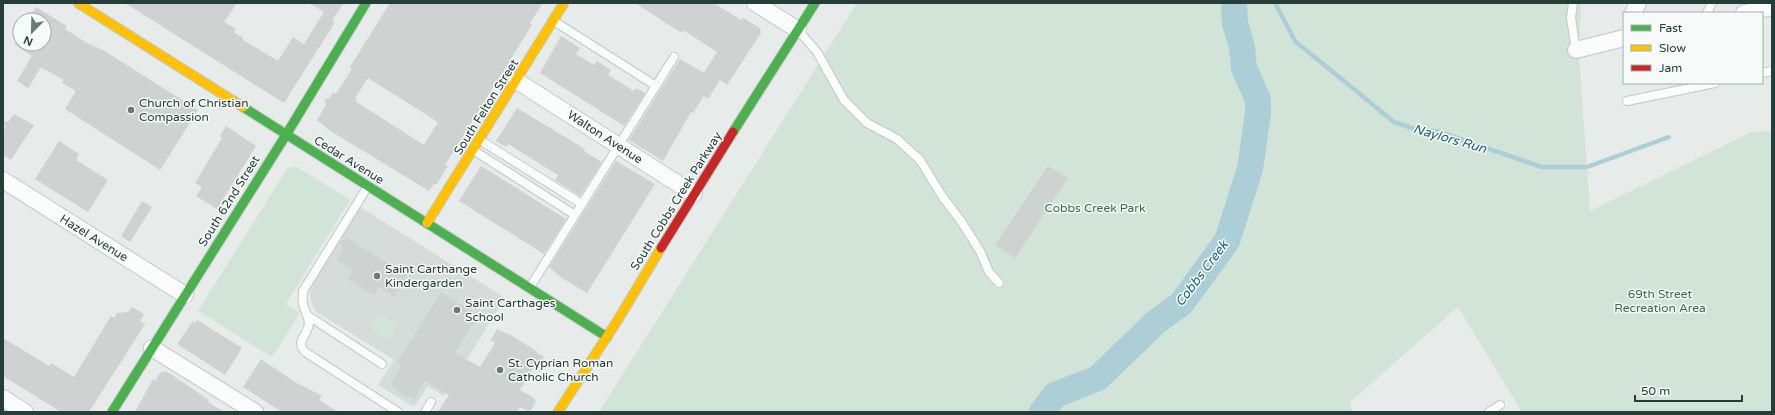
<svg xmlns="http://www.w3.org/2000/svg" width="1775" height="415" font-family="'Varela Round',sans-serif">
	<style>
		.built { fill: #d5dcd9 }
		.green { fill: #d2e3d7 }
		.lines { fill: none; stroke-linecap: round; stroke-linejoin: round }
		.stream { stroke: #acced6; stroke-width: 4.5 }
		.river { stroke: #acced6; stroke-width: 26 }
		.building { fill: #ced3d1; fill-rule: evenodd }
		.lane-casing { stroke: #c4c8c6; stroke-width: 10 }
		.street-casing { stroke: #c4c8c6; stroke-width: 18 }
		.fast-casing { stroke: #c3c9c6; stroke-width: 11 }
		.slow-casing { stroke: #c3c9c6; stroke-width: 11 }
		.jam-casing { stroke: #c3c9c6; stroke-width: 11 }
		.lane { stroke: #fbfcfc; stroke-width: 8 }
		.street { stroke: #fbfcfc; stroke-width: 16 }
		.fast { stroke: #4caf50; stroke-width: 9 }
		.slow { stroke: #ffc107; stroke-width: 9 }
		.jam { stroke: #c62828; stroke-width: 9 }
		.poi-dot { fill: #697b77; stroke: #f6faf8; stroke-width: 1.5 }
		.labels { text-anchor: middle; stroke-width: 3; stroke-linejoin: round; paint-order: stroke }
		.poi-label { font-size: 12px; fill: #253e39; stroke: #f6faf8; text-anchor: start }
		.street-label { font-size: 12px; fill: #253e39; stroke: #f6faf8 }
		.park-label { font-size: 12px; fill: #32724f; stroke: #f6faf8 }
		.water-label { font-size: 13px; font-style: italic; fill: #236376; stroke: #f6faf8 }
	</style>
	<rect width="100%" height="100%" fill="#e7ebe9"/>
	<polygon class="built" points="360,207 505,298 444,396 428,386 414,407 378,385 394,360 315,311 311,300 310,293 312,283"/>
	<g class="green">
		<polygon points="857,3 1581,3 1579,55 1590,211 1751,132 1772,131 1772,412 1522,412 1458,307 1350,402 1352,412 599,412"/>
		<polygon points="292,167 297,167 350,200 286,304 300,313 272,357 198,311 287,169"/>
		<polygon points="379,312 399,324 389,341 369,328"/>
	</g>
	<g class="lines">
		<polyline class="stream" points="1275,3 1295,41 1394,122 1415,129 1440,132 1542,167 1587,167 1669,137"/>
		<polyline class="river" points="1042,412 1055,395 1098,378 1156,322 1181,304 1227,241 1250,169 1258,113 1258,100 1244,68 1242,47 1235,23 1234,3"/>
	</g>
	<g class="building">
		<polygon points="125,3 237,3 224,22 236,29 234,32 243,38 243,40 278,61 293,37 304,44 324,12 309,3 344,3 333,19 334,24 284,103"/>
		<path d="M390,3h153l-13,20 2,2 -87,140 3,1 -11,18h-3l-5,7 -100,-61 -12,-10 9,-15 -2,-6 6,-1 3,-6 2,2 2,-2 15,-23 -2,-2zM368,78l70,44 -14,23 -69,-44 2,-2 -2,-1z"/>
		<polygon points="635,3 714,3 741,20 743,18 760,28 761,33 727,85 720,80 708,99 704,96 693,113 691,112 663,161 629,140 680,59 704,73 717,52 685,31 680,32"/>
		<polygon points="36,7 67,26 65,29 87,43 103,50 198,110 160,170 65,109 76,91 62,83 64,80 41,67 28,88 17,81 32,56 14,44 44,44 44,20 28,20"/>
		<polygon points="561,36 580,48 576,54 594,65 597,61 611,70 608,75 634,91 636,88 645,93 624,126 540,73"/>
		<polygon points="517,108 585,149 584,151 602,162 580,196 555,180 558,175 508,144 506,147 496,141"/>
		<polygon points="14,114 34,125 11,160 3,155 3,132 6,127 3,122 9,121"/>
		<polygon points="226,126 256,146 217,209 196,196 202,187 195,183 222,138 220,136"/>
		<polygon points="59,141 79,154 76,160 108,180 88,212 35,179"/>
		<polygon points="616,161 655,184 587,293 562,278 549,267"/>
		<polygon points="481,166 566,219 544,254 459,201"/>
		<polygon points="1048,166 1068,178 1015,258 995,245"/>
		<polygon points="142,201 152,207 130,242 121,236"/>
		<polygon points="347,238 407,275 394,296 379,287 374,295 348,279 353,271 337,260 343,249 340,242"/>
		<polygon points="441,292 478,316 455,353 480,367 495,343 491,340 497,329 507,334 507,333 538,352 537,353 544,357 536,369 534,367 520,390 534,398 536,402 531,410 528,411 520,407 517,412 438,412 449,395 425,381 414,399 410,396 408,398 394,389 395,387 390,384 401,366 397,363"/>
		<polygon points="132,307 144,314 140,321 145,324 89,412 61,412 3,376 3,338 49,366 51,363 74,377 111,316 114,318 117,313 128,312"/>
		<polygon points="197,320 242,348 225,375 177,344 193,321 195,323"/>
		<polygon points="261,359 295,382 322,396 319,400 338,412 282,412 243,387"/>
		<polygon points="166,371 209,400 208,402 224,412 135,412 153,379 155,381 160,373"/>
	</g>
	<g class="lines">
		<defs>
			<g id="lane">
				<polyline points="1573,3 1571,18 1576,50"/>
				<polyline points="1707,13 1712,3"/>
				<polyline points="554,21 656,86"/>
				<polyline points="799,31 817,52 844,100 867,123 897,139 920,160 942,196 961,221 980,251 989,272 999,283"/>
				<polyline points="1762,73 1772,71"/>
				<polyline points="1627,101 1715,83"/>
				<polyline points="480,140 582,204"/>
				<polyline points="473,150 575,215"/>
				<path d="M368,186l-65,105c0,4 -1,8 0,12 1,7 6,14 6,21 -2,14 -14,15 -4,28l93,60"/>
				<polyline points="530,287 674,57"/>
				<polyline points="307,315 382,364"/>
				<polyline points="425,412 431,402"/>
				<polyline points="1489,412 1500,405"/>
			</g>
			<g id="street">
				<polyline points="755,3 798,30"/>
				<polyline points="1633,13 1638,3"/>
				<polyline points="1744,13 1772,7"/>
				<polyline points="1576,50 1624,38"/>
				<polyline points="517,81 694,194"/>
				<polyline points="3,180 185,295"/>
				<polyline points="152,348 255,412"/>
				<polyline points="3,398 25,412"/>
			</g>
			<g id="fast">
				<polyline points="243,107 607,337"/>
				<polyline points="733,132 815,3"/>
				<polyline points="112,412 286,135 366,3"/>
			</g>
			<g id="slow">
				<polyline points="78,3 243,107"/>
				<polyline points="427,223 564,3"/>
				<polyline points="558,412 619,318 661,248"/>
			</g>
			<polyline id="jam" points="661,248 733,132"/>
		</defs>
		<use href="#lane" class="lane-casing"/>
		<use href="#street" class="street-casing"/>
		<use href="#fast" class="fast-casing"/>
		<use href="#slow" class="slow-casing"/>
		<use href="#jam" class="jam-casing"/>
		<use href="#lane" class="lane"/>
		<use href="#street" class="street"/>
		<use href="#fast" class="fast"/>
		<use href="#slow" class="slow"/>
		<use href="#jam" class="jam"/>
	</g>
	<g class="poi-dot">
		<circle cx="131" cy="110" r="4"/>
		<circle cx="377" cy="276" r="4"/>
		<circle cx="457" cy="310" r="4"/>
		<circle cx="500" cy="370" r="4"/>
	</g>
	<g class="labels">
		<g class="poi-label">
			<text x="139" y="107">Church of Christian<tspan x="139" dy="14">Compassion</tspan></text>
			<text x="385" y="273">Saint Carthange<tspan x="385" dy="14">Kindergarden</tspan></text>
			<text x="465" y="307">Saint Carthages<tspan x="465" dy="14">School</tspan></text>
			<text x="508" y="367">St. Cyprian Roman<tspan x="508" dy="14">Catholic Church</tspan></text>
		</g>
		<g class="street-label">
			<text transform="translate(486 107) rotate(-58)" y="4">South Felton Street</text>
			<text transform="translate(605 137) rotate(33)" y="4">Walton Avenue</text>
			<text transform="translate(349 160) rotate(32)" y="4">Cedar Avenue</text>
			<text transform="translate(229 201) rotate(-58)" y="4">South 62nd Street</text>
			<text transform="translate(676 201) rotate(-58)" y="4">South Cobbs Creek Parkway</text>
			<text transform="translate(94 238) rotate(32)" y="4">Hazel Avenue</text>
		</g>
		<g class="park-label">
			<text x="1095" y="212">Cobbs Creek Park</text>
			<text x="1660" y="298">69th Street<tspan x="1660" dy="14">Recreation Area</tspan></text>
		</g>
		<g class="water-label">
			<text transform="translate(1450 138) rotate(16)" y="5">Naylors Run</text>
			<text transform="translate(1201 273) rotate(-53)" y="5">Cobbs Creek</text>
		</g>
	</g>
	<rect width="1775" height="415" fill="none" stroke="#253e39" stroke-width="8"/>
	<rect x="1623" y="12" width="140" height="72" fill="#f6faf8" stroke="#a2afac"/>
	<rect x="1631" y="25" width="20" height="6" fill="#4caf50" stroke="#a2afac"/>
	<text x="1659" y="32" font-size="12" fill="#253e39">Fast</text>
	<rect x="1631" y="45" width="20" height="6" fill="#ffc107" stroke="#a2afac"/>
	<text x="1659" y="52" font-size="12" fill="#253e39">Slow</text>
	<rect x="1631" y="65" width="20" height="6" fill="#c62828" stroke="#a2afac"/>
	<text x="1659" y="72" font-size="12" fill="#253e39">Jam</text>
	<g transform="translate(32 32) rotate(203)"><circle r="19" fill="#f6faf8" stroke="#a2afac"/>
	<path d="M0-3L7 15L0 10L-7 15Z" fill="#697b77"/>
	<text y="-6" font-size="11" font-weight="bold" text-anchor="middle" fill="#253e39">N</text>
	</g>
	<path d="M1635 395v6h107v-6" fill="none" stroke="#253e39" stroke-width="2"/>
	<text x="1641" y="395" font-size="12" fill="#253e39" stroke="#f6faf8" stroke-width="3" paint-order="stroke">50 m</text>
</svg>
